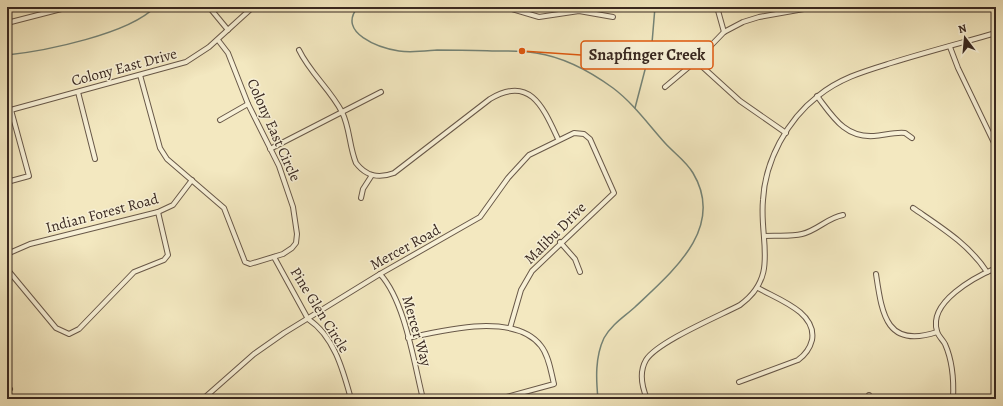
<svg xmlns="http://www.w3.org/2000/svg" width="1003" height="406" font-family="Alegreya,serif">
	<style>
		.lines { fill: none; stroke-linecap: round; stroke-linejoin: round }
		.stream { stroke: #748376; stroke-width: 1.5 }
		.minor-casing { stroke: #685848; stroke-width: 6 }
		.minor { stroke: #f7f0d6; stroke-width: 4 }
		.labels { text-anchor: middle; stroke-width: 3; stroke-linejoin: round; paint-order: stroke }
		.street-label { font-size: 15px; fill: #392820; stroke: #f7f0d6 }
		.leader { fill: none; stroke: #df570d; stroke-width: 1.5 }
		.callout-dot { fill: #df570d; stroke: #f7f0d6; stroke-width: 1.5 }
		.callout { fill: #f7f0d6; stroke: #df570d; stroke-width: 1.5 }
		.callout-label { font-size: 16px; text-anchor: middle; font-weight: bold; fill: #392820 }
	</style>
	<rect width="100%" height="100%" fill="#f3e8c0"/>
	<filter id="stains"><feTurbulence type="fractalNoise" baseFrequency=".005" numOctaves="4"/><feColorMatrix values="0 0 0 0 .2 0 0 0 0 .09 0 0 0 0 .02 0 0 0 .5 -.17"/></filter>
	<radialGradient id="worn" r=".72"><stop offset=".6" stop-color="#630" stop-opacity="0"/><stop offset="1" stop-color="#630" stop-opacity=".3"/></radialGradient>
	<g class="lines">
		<g class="stream">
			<path d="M358,7c-22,26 22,41 41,44 12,2 26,0 38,-1 18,0 36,0 55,1 14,0 29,-1 44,2 27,4 55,19 77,35 20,15 35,36 52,55 9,10 21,18 28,30 33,55 -21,99 -58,134 -11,10 -23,17 -31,31 -9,19 -8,41 -6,61"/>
			<path d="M7,55c38,-4 122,-21 148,-48"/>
			<polyline points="635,108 652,43 655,7"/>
		</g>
		<defs>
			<g id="minor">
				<polyline points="209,7 228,30"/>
				<polyline points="505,7 539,17 579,11 613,17"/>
				<polyline points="717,7 724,32"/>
				<polyline points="7,23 69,7"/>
				<polyline points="950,47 958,68 996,147"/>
				<path d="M299,50c11,23 31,39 43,62 8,16 7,34 14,51 10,13 22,16 38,10l96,-74c40,-24 53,8 68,40"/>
				<polyline points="696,61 740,101 786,133"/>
				<polyline points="140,75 160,148 167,159 224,208 245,262 250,264 283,254 292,248 296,243 297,234 293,207 279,166 248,104 228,53 218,40"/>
				<polyline points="665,87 696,61 724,32 743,22 759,17 815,7"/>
				<polyline points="78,92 95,159"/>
				<path d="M817,96c16,21 28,42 57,40 11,-1 21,-4 31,-3l7,5"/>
				<polyline points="7,111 186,62 209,47 253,7"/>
				<polyline points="220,120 248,104"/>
				<polyline points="270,149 381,92"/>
				<polyline points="7,182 29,176 11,110"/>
				<polyline points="361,198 363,189 372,175"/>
				<path d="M913,208c26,18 56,36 74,64"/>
				<path d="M764,236c12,-1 26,1 38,-2 16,-4 25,-16 41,-19"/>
				<polyline points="560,242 575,259 580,272"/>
				<polyline points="7,254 30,244 158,212 173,205 192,180"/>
				<path d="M274,257l34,62c26,17 35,51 43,80"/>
				<polyline points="7,269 56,328 69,334 79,329 134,272 164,260 168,255 158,212"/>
				<path d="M380,274c25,27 34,89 43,125"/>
				<path d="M876,274c6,40 10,75 61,58"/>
				<path d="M408,338c35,-8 107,-26 133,8 8,10 10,26 13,38l-55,15"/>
				<path d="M739,382l59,-22c7,-5 12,-12 14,-20 5,-28 -35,-41 -54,-52"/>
				<polyline points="7,386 10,389"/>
				<polyline points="869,395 869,399"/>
				<polyline points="203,399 254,354 284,333 380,274 480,217 508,178 529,155 574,133 584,134 590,139 614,193 532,271 521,290 510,328"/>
				<path d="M647,399c-5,-12 -8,-27 -1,-39 11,-18 73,-44 94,-55 40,-29 19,-64 23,-105 2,-39 24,-80 55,-104 22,-18 47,-25 73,-33 35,-11 70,-20 105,-30"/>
				<path d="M953,399c1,-19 0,-37 -8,-55 -2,-4 -7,-8 -8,-13 -9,-29 38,-54 59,-63"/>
			</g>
		</defs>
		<use href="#minor" class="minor-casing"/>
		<use href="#minor" class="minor"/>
	</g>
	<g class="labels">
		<g class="street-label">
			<text transform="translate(124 67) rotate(-15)" y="5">Colony East Drive</text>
			<text transform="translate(274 130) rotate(66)" y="5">Colony East Circle</text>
			<text transform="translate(102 213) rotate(-15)" y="5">Indian Forest Road</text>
			<text transform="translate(555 233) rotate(-45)" y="5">Malibu Drive</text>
			<text transform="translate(405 247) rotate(-29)" y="5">Mercer Road</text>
			<text transform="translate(320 310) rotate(58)" y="5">Pine Glen Circle</text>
			<text transform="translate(417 331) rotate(74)" y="5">Mercer Way</text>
		</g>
	</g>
	<path class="leader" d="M522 51L581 55"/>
	<circle class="callout-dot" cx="522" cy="51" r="4"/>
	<rect class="callout" x="581" y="41" width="132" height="28" rx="4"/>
	<g class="callout-label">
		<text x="647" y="60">Snapfinger Creek</text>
	</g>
	<rect width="1003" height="406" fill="none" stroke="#f3e8c0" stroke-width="24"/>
	<rect x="8" y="8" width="987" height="390" fill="none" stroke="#392820" stroke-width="2"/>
	<rect x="12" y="12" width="979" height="382" fill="none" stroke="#392820"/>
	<g transform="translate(965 38) rotate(344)" stroke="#f7f0d6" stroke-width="3" paint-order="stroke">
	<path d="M0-3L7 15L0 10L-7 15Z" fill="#392820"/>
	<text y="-6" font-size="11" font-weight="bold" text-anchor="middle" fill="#392820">N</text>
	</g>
	<rect width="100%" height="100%" filter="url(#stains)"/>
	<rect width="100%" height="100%" fill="url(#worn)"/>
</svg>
